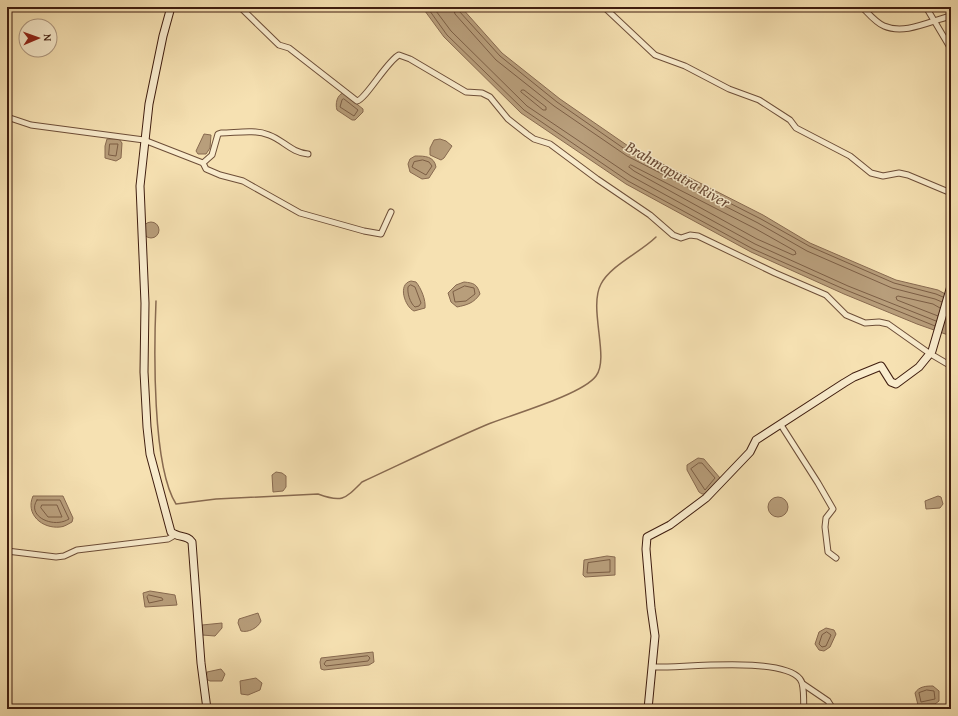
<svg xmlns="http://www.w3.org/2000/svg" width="958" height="716" font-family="'Gentium Book Plus',serif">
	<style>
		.water { fill: #b89e7b; stroke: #886a50 }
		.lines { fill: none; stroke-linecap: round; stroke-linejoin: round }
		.shore { stroke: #7c5e45; stroke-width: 1 }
		.stream { stroke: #886a50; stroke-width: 1.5 }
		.street-casing { stroke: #6d4e38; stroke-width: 7 }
		.secondary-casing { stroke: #3f1d0f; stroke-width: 9 }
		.street { stroke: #f9eccd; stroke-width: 5 }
		.secondary { stroke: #f9eccd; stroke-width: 7 }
		.labels { text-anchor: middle; stroke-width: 3; stroke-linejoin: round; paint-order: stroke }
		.water-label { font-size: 16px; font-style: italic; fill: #694a35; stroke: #f9eccd }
	</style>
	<rect width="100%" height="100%" fill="#f6e1b2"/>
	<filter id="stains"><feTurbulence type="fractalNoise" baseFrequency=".005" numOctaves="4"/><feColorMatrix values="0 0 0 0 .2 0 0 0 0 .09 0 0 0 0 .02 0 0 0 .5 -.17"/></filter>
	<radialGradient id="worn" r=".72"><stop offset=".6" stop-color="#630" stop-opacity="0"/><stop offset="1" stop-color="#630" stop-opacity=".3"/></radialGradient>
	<g class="water">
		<polygon points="422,7 461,7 502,53 560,99 631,148 763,215 810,243 896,280 938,290 951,297 951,336 917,324 844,294 751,252 626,184 521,113 444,37"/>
		<path d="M343,93l20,16v3l-8,8h-3l-15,-10c-2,-6 0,-15 6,-17z"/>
		<polygon points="204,134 211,135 210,148 206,154 198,154 196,151"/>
		<polygon points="107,139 119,139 122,143 121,158 116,161 105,158 105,146"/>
		<polygon points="440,139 446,141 452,146 444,158 441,160 430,155 430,148 434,140"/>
		<path d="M415,156c10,0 19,0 21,11l-7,11 -7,1 -12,-7 -2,-8 2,-5z"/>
		<circle cx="151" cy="230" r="8"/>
		<path d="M411,281l5,1c5,6 10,18 9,26l-11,3c-9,-4 -17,-27 -3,-30z"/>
		<path d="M464,282c10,1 13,2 16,12 -6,9 -13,11 -23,13l-6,-5 -3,-9 8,-8z"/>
		<polygon points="698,458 704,459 720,478 719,481 706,494 702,494 699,492 687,470 687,465"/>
		<polygon points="276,472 282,473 286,476 286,487 283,491 273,492 272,475"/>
		<path d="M33,496h30l10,22 -1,4c-4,2 -8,5 -12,5 -18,2 -35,-13 -27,-31z"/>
		<polygon points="938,496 941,497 943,504 940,508 926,509 925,501"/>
		<circle cx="778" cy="507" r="10"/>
		<polygon points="607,556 615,557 615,575 585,577 583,575 584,560"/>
		<polygon points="150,591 175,595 177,605 145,607 143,593"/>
		<path d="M258,613l3,8c-3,7 -13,12 -20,10l-3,-8 1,-4z"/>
		<polygon points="222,623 222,628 215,636 202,635 202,625"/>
		<polygon points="826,628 834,630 836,634 830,647 824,651 819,650 815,644 819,632"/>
		<polygon points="373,652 374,662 369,665 324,670 321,669 320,662 321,658"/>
		<polygon points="221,669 225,674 222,681 210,681 206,679 207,672"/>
		<polygon points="256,678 262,683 260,690 248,695 241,694 240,681"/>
		<path d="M933,686l6,5v10l-4,3 -17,1 -3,-12c4,-7 12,-7 18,-7z"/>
	</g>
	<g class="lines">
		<g class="shore">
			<polyline points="427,7 447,35 524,110 628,181 753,249 846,290 935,326"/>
			<polyline points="433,7 451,31 527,106 631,176 755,244 848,286 936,321"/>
			<polyline points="453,7 455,14 496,60 554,106 627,156 758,223 807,251 892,288 935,299 942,302"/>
			<polyline points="458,7 459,11 500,56 557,102 629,152 761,219 809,246 894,283 936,294 943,297"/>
			<polygon points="522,90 524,90 546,107 546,110 543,110 521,92"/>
			<polygon points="344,99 358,110 354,116 340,107 342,100"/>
			<polygon points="110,144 118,144 116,156 109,155"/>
			<polygon points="423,160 429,162 432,166 426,175 412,167 414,162"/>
			<polygon points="631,165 756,229 795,251 796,254 793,255 757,239 634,171 629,167"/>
			<path d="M411,285l4,2 6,16 -2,3 -4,1c-5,-4 -8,-14 -7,-20z"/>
			<polygon points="465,286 474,288 475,294 466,301 455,302 453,292"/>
			<polyline points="938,316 897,300 896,297 898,296 933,304 940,308"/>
			<polygon points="699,463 702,463 715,478 705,490 691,469"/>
			<path d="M37,500h23l9,19c-16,10 -43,-3 -32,-19z"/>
			<polygon points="42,505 57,505 62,517 48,517 41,508"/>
			<polygon points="610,560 610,572 587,573 588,563"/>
			<polygon points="149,595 162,598 163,600 149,603 147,597"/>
			<polygon points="827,632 831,635 826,646 822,647 819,644 822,635"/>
			<polygon points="368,656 370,658 368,661 326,666 324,664 326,661"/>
			<polygon points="927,690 934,691 935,699 921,702 919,693"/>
		</g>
		<path class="stream" d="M156,301c-2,47 -4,165 20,203l40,-5 102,-5c24,9 27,5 44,-12 41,-19 82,-39 124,-57 24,-10 96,-30 110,-49 14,-18 -8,-68 5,-92 10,-19 40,-32 55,-47"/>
		<defs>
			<g id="street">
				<path d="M240,7l39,38 10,3 68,53c9,-2 30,-40 42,-46l11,4 56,33 16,1 8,4 18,22 19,15 7,5 16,5 47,35 53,36 23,20 8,3 9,-3 8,1 77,37 51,22 20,20 19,8 14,-1 9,2 41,29 22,13"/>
				<polyline points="604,7 655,55 685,66 729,89 759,100 790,120 796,128 850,156 871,173 883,176 899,173 908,175 951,193"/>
				<path d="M862,7c6,6 14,16 22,19 21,9 46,-5 67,-10"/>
				<polyline points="926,7 951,49"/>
				<polyline points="7,117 31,125 144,140 203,163 206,169 220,175 243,181 300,213 364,231 381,234 391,212"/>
				<path d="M203,163l9,-8 6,-21 3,-1c15,0 33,-4 48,2 14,5 23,18 39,19"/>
				<polyline points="781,425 818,483 833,509 826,518 825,527 828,552 836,558"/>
				<polyline points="7,551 56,557 64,556 77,550 168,539 175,535"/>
				<path d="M653,667c30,1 128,-11 147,12 5,6 3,22 4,30"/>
				<polyline points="803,684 828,701 833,709"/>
			</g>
			<g id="secondary">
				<path d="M171,7l-8,29 -14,68 -9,82 5,117 -1,69 3,55 3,27 21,78c7,6 17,3 21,10l9,121 6,46"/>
				<polyline points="648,709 655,636 651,608 646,549 647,537 670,525 706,498 750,452 756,440 844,383 854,377 881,366 891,382 896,384 919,367 932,351 951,286"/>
			</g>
		</defs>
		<use href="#street" class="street-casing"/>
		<use href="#secondary" class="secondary-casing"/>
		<use href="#street" class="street"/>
		<use href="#secondary" class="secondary"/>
	</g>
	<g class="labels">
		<g class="water-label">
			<text transform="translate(678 174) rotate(30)" y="6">Brahmaputra River</text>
		</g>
	</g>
	<rect width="958" height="716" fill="none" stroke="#f6e1b2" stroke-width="24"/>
	<rect x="8" y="8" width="942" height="700" fill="none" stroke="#3f1d0f" stroke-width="2"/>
	<rect x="12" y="12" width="934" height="692" fill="none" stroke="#3f1d0f"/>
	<g transform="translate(38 38) rotate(88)"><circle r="19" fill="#f9eccd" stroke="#af9981"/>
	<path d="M0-3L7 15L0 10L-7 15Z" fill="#8f2418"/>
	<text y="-6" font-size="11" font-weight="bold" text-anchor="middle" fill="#3f1d0f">N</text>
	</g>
	<rect width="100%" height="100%" filter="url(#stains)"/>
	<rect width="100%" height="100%" fill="url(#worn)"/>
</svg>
